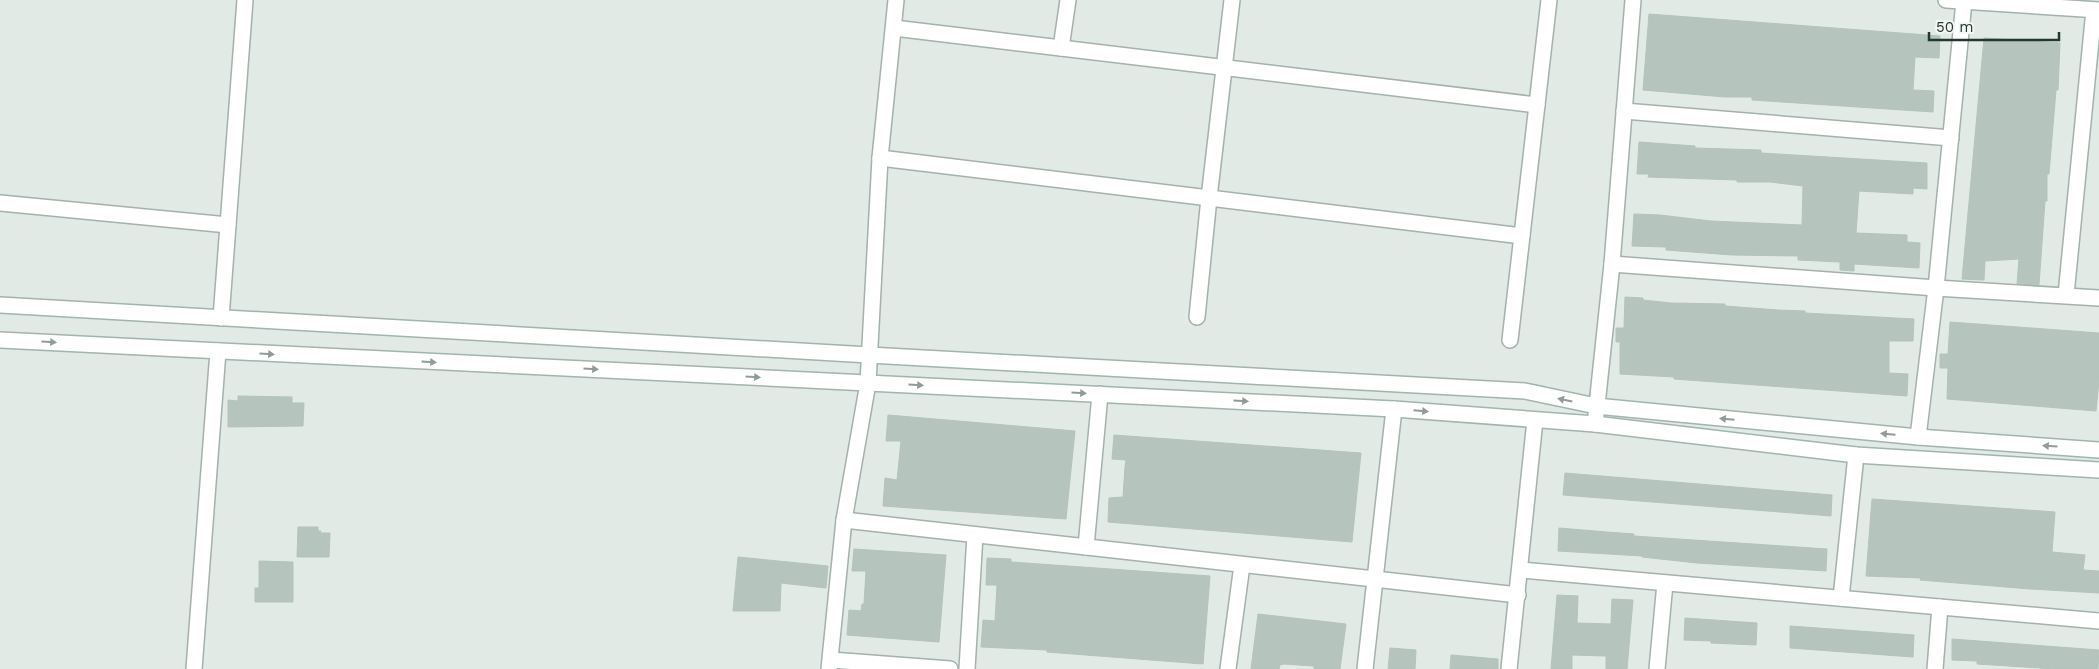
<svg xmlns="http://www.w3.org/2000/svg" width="2099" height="669" font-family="'Work Sans',sans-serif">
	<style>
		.building { fill: #b6c4be; stroke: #b4c3bc }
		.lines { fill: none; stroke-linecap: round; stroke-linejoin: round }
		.street-casing { stroke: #a4b1ac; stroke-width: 18 }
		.secondary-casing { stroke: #a1b4ad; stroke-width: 18 }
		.street { stroke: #fff; stroke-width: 15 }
		.secondary { stroke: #fff; stroke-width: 15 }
		.oneway { fill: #919c98 }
	</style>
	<rect width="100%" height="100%" fill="#e1eae5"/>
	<g class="building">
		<polygon points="1649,14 1940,36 1939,58 1915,57 1913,90 1934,91 1933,112 1752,100 1752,97 1725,97 1643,90"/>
		<polygon points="1984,38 2060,43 2058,90 2056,90 2049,174 2047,174 2047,201 2045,201 2039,285 2017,284 2019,259 1985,261 1984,280 1962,279"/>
		<polygon points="1639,142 1695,146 1695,148 1761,150 1761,153 1927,163 1927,189 1913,188 1913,194 1859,191 1856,233 1907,235 1907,242 1920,243 1919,268 1854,264 1854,271 1840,270 1840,262 1798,260 1798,256 1732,255 1666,250 1666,247 1632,246 1634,214 1660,215 1711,221 1802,225 1803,186 1770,182 1737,182 1737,180 1648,177 1649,174 1637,174"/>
		<polygon points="1625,297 1643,298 1643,300 1671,303 1725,304 1725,306 1778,310 1805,311 1805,313 1914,319 1913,341 1889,341 1889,373 1908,374 1907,396 1674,379 1674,377 1620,374 1620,342 1616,342 1616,328 1624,328"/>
		<polygon points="1950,322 2099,333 2099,380 2096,411 1947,399 1948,368 1940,368 1940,354 1948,354"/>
		<polygon points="238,396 292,397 292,403 304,403 303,426 228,427 228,400 238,401"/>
		<polygon points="888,415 1075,431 1066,519 883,506 885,478 897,480 901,441 886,441"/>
		<polygon points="1114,435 1361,453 1352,542 1108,522 1109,498 1123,497 1125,467 1126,460 1112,459"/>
		<polygon points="1565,473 1832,495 1831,516 1563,495"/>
		<polygon points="1872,499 2055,512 2052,552 2085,555 2083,570 2099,571 2099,593 2030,589 1920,580 1921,578 1866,576"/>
		<polygon points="298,527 318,527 318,531 321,531 320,533 330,533 329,557 297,557"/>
		<polygon points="1559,528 1607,532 1634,534 1634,536 1827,549 1826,571 1697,563 1642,557 1642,556 1558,551"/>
		<polygon points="854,549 946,555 939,642 847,635 849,610 861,611 862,604 864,604 866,571 852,571"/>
		<polygon points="738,557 828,566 826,588 781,583 780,611 733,611"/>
		<polygon points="987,558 1011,559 1011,562 1210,576 1203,664 1047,652 1047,650 981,647 983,620 995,621 997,585 986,585"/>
		<polygon points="259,561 293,562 293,602 255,602 255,588 259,588"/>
		<polygon points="1557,595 1578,596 1577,623 1611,624 1612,599 1633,600 1627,669 1606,669 1606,656 1572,655 1572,669 1551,669"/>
		<polygon points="1258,614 1346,624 1340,669 1314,669 1314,666 1284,664 1280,665 1279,669 1251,669"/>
		<polygon points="1685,618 1757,623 1756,645 1711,643 1711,641 1684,640"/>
		<polygon points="1790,626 1914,635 1913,657 1790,648"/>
		<polygon points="1952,639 2099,650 2098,669 2055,669 1977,664 1977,661 1952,660"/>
		<polygon points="1390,648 1416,650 1415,669 1388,669"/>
		<polygon points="1451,655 1498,659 1498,669 1450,669"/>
	</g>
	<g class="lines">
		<defs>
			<g id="street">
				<polyline points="1946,0 2099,10"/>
				<polyline points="894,28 1537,105"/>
				<polyline points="1061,48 1068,0"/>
				<polyline points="1624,111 1951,138"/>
				<polyline points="880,158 1522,236"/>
				<polyline points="0,203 228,225"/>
				<polyline points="1612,264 1936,288 2099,298"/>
				<polyline points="2066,295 2094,10"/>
				<polyline points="1197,317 1209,198 1232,0"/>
				<polyline points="221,318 245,0"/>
				<polyline points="1510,340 1549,0"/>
				<polyline points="1595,424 1612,264 1633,0"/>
				<polyline points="1918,437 1936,288 1964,1"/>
				<polyline points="844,520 1518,595"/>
				<polyline points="1086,547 1100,394"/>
				<polyline points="1521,570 2099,621"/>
				<polyline points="1841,598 1856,455"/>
				<polyline points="831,660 950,669"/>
				<polyline points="194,669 218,351"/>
				<polyline points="829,669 844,520 868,383 880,158 896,0"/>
				<polyline points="967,669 975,535"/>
				<polyline points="1228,669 1242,565"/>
				<polyline points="1365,669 1394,409"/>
				<polyline points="1509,669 1535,420"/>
				<polyline points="1657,669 1665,583"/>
				<polyline points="1935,669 1940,607"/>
			</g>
			<g id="secondary">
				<polyline points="0,305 869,355 1525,391 1596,406 1918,437 2099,450"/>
				<polyline points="0,340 1394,409 1595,424 1856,455 2099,470"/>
			</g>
		</defs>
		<use href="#street" class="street-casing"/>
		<use href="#secondary" class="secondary-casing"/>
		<use href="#street" class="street"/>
		<use href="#secondary" class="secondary"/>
	</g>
	<defs><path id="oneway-solid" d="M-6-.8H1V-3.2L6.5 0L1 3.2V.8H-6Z" transform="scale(1.25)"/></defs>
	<g class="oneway">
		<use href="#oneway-solid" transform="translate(49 342) rotate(3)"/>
		<use href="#oneway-solid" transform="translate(267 354) rotate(3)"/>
		<use href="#oneway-solid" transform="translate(429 362) rotate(3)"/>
		<use href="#oneway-solid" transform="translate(591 369) rotate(3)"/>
		<use href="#oneway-solid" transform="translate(753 377) rotate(3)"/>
		<use href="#oneway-solid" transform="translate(916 385) rotate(3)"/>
		<use href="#oneway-solid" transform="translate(1079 393) rotate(3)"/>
		<use href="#oneway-solid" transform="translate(1565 400) rotate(-168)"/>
		<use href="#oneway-solid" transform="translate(1241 401) rotate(3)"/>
		<use href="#oneway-solid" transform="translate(1421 411) rotate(5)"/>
		<use href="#oneway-solid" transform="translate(1727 419) rotate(-175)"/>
		<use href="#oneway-solid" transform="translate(1888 434) rotate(-175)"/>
		<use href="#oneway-solid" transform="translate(2050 446) rotate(-176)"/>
	</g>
	<path d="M1929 32v8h130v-8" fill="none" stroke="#233832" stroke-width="2.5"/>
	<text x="1936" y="32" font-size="15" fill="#233832" stroke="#f1f7f3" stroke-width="4" paint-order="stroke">50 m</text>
</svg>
